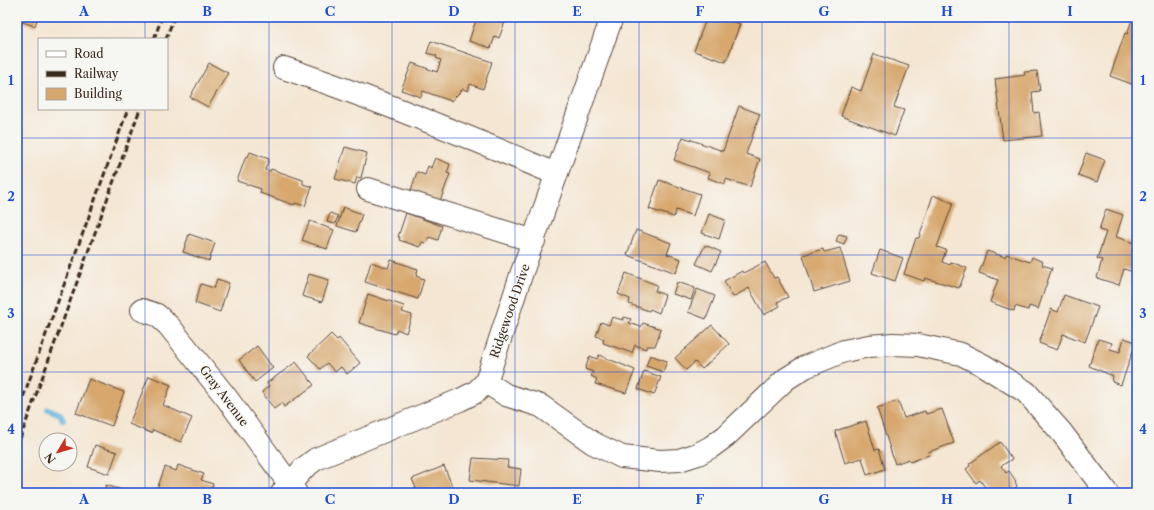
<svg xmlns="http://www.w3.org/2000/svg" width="1154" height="510" font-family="'Libre Caslon Text',serif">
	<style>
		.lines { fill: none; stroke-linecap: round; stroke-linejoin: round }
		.stream { stroke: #5eb0d9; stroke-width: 6 }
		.building { fill: #d7a76d }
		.minor-casing { stroke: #574639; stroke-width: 24 }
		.minor { stroke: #fff; stroke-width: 22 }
		.rail { stroke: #3b2a1e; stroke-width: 3; stroke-dasharray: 6 3; stroke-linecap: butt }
		.grid { fill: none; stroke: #1d4ed8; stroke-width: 1; stroke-opacity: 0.55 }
		.labels { text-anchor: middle; stroke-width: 3; stroke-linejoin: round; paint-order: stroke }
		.street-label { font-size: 12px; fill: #3b2a1e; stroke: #f6f6f2 }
		.neatline { fill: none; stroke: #1d4ed8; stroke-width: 1.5 }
		.grid-label { font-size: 13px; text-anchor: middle; font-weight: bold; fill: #1d4ed8 }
	</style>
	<rect width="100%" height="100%" fill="#f6f6f2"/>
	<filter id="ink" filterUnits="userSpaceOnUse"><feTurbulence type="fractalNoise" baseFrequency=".025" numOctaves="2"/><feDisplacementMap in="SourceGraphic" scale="8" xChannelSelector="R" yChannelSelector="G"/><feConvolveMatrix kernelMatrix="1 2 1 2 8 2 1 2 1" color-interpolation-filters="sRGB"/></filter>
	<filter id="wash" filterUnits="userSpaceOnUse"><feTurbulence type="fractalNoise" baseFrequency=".012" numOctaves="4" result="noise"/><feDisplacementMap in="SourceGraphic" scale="16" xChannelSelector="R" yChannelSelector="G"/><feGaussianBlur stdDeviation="0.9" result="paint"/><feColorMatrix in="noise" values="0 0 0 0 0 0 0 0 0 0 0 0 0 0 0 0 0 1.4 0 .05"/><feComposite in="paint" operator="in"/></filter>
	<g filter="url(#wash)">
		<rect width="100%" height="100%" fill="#f4e6d2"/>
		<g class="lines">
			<polyline class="stream" points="48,409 60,414 63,420"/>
		</g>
		<g id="blocks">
			<g class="building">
				<polygon points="20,17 38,17 35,26 19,21"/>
				<polygon points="477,17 503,17 502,18 506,19 499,38 495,36 491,48 469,41"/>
				<polygon points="707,17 719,17 740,24 726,62 694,51"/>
				<polygon points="1133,17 1137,17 1137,86 1110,76 1125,33 1127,34"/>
				<polygon points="431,41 492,62 483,89 470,84 468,91 463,89 451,101 423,91 421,97 401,90 412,63 437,72 441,60 436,58 437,56 427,53"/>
				<polygon points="874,54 909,66 894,107 904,110 895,136 841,116 851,87 861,91"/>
				<polygon points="209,63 228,73 208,107 190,97"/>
				<polygon points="1037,71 1040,91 1032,92 1034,113 1039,112 1042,136 1003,140 995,79 1025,75 1024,72"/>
				<polygon points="739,106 760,114 746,154 760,159 750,187 726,179 725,184 708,178 710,173 674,160 683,137 723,151"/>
				<polygon points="345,147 367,153 361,178 357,177 355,184 335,179"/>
				<polygon points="250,152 269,159 265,170 270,171 271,169 303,180 303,184 312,187 305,206 295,203 294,205 260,193 261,189 237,181 246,156 248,157"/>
				<polygon points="1086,153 1105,160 1097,182 1078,175"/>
				<polygon points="435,158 450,164 447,173 450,174 439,204 410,193 417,172 425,175 428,166 431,168"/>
				<polygon points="659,180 700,194 693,216 676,210 674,217 649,209"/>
				<polygon points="933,195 953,203 937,247 946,250 942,262 950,265 951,262 967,268 959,288 925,278 924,281 904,274 916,238 919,238"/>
				<polygon points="343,207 362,214 356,232 337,226"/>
				<polygon points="1106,209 1123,215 1116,237 1137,244 1137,273 1124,269 1119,285 1097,278 1102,260 1097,259 1106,232 1099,230"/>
				<polygon points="330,213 338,216 335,224 327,222"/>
				<polygon points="406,213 442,226 438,240 429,237 426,243 422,242 420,247 399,240 400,237 398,237"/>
				<polygon points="709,214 725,220 719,239 702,233"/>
				<polygon points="310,221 334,230 327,249 302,240"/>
				<polygon points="636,230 671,243 667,254 681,259 676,273 627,255"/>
				<polygon points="189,234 215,243 209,261 183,252"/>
				<polygon points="839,234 847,236 844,244 836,241"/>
				<polygon points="705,245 721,252 712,271 696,264"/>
				<polygon points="840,248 850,281 814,292 803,255 823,249 824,252"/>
				<polygon points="880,250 903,258 895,281 872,273"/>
				<polygon points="987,251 1005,257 1006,254 1030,262 1032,257 1043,262 1042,265 1052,268 1038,309 1029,306 1028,310 1015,306 1014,311 990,302 998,280 979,273"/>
				<polygon points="391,260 418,269 416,276 424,279 418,299 365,282 371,262 388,268"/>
				<polygon points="765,262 774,278 777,277 788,297 777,302 780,306 764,315 749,288 733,297 724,281 742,271 743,273"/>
				<polygon points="626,273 657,285 655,291 665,295 659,313 650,309 649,311 629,304 630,299 618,294"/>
				<polygon points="309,274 329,280 322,302 302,296"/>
				<polygon points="217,279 229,283 220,312 195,303 201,284 214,288"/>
				<polygon points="677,282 695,288 691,300 673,294"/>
				<polygon points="697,289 715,296 706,319 688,312"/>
				<polygon points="368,294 404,306 402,312 412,315 406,333 397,329 395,334 359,323"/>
				<polygon points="1064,295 1098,307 1085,342 1063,334 1057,350 1039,343 1051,309 1058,312"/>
				<polygon points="612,317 623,320 624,317 631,319 629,323 641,327 643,323 661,329 655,346 646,346 646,349 635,345 632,353 603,343 604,339 596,336 601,322 609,325"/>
				<polygon points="712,325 729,344 702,369 695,362 686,370 675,358"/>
				<polygon points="331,334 337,340 339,338 360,363 347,374 341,367 335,372 327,363 320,369 308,356"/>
				<polygon points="1124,338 1136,342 1121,385 1112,382 1113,376 1089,366 1098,339 1112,343 1110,349 1120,352"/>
				<polygon points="257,346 273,368 255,382 239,360"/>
				<polygon points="599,355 635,370 626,393 595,384 597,379 591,376 593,372 585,369 590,356 597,359"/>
				<polygon points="650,355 667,361 663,372 646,366"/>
				<polygon points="296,362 314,385 284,407 282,403 274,409 262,392 269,386 267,383"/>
				<polygon points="644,371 661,377 654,395 638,389"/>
				<polygon points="149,376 171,385 163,405 192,418 181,442 153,430 151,433 129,424"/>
				<polygon points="89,379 124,392 112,426 76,413"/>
				<polygon points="898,401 904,418 925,411 926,414 942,409 954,443 928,452 929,455 910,462 909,459 895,464 877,408"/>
				<polygon points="866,421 875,450 879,449 885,469 867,475 862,458 845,463 835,431"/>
				<polygon points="1000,442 1012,459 1001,466 1006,473 1009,471 1016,481 1015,482 1017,486 1015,488 1019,493 989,493 980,480 976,483 966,469 970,466 969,464"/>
				<polygon points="95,445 117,452 109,474 88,467"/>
				<polygon points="473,458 508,460 507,467 521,469 519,486 470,480"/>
				<polygon points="178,465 204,474 201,480 213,484 210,493 169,493 157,489 165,467 176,471"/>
				<polygon points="444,466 455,493 418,493 412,479"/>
				<polygon points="106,485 128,492 127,493 103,493"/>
			</g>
		</g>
	</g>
	<g filter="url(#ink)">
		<use href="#blocks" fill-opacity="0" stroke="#574639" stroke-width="1"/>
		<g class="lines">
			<defs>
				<g id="minor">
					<path d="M284,68c93,31 183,68 272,106"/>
					<polyline points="368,189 534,241"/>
					<polyline points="142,310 157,315 169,326 226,397 296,493"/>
					<polyline points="486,382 506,395 541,406 593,443 622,457 660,461 679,460 698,454 711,447 726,436 786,379 805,367 844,351 869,346 893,344 918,345 961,354 983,365 1026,392 1062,433 1107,493"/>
					<polyline points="282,493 304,468 316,459 460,400 476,392 486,382 521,275 612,17"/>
				</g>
			</defs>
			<use href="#minor" class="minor-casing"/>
			<use href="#minor" class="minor"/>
			<g class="rail">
				<polyline points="154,39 162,17"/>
				<polyline points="166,39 174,17"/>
				<polyline points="17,414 128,109"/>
				<polyline points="17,447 140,109"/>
			</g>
		</g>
	</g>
	<path class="grid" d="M145,17v22M269,17v476M392,17v476M515,17v476M639,17v476M762,17v476M885,17v476M1009,17v476M145,109v384M17,138h1120M17,255h1120M17,372h1120"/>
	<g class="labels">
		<g class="street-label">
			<text transform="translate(510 311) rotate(-71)" y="4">Ridgewood Drive</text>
			<text transform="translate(224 396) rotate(53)" y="4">Gray Avenue</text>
		</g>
	</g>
	<rect width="1154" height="510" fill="none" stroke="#f6f6f2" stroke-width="44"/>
	<rect x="38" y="38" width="130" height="72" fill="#f6f6f2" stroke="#aba49d"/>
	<rect x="46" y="51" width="20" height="6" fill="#ffffff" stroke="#aba49d"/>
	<text x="74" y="58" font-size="12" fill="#3b2a1e">Road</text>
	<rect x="46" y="71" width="20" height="6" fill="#3b2a1e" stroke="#aba49d"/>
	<text x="74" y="78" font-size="12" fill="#3b2a1e">Railway</text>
	<rect x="46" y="88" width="20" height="12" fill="#d7a76d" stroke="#aba49d"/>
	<text x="74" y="98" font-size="12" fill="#3b2a1e">Building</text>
	<g transform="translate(58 452) rotate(232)"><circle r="19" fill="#f6f6f2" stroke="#aba49d"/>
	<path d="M0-3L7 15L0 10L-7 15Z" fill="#c8321e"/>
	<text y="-6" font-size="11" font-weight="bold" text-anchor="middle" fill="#3b2a1e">N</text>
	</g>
	<rect x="22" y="22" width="1110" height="466" class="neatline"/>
	<g class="grid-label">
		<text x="84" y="16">A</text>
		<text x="207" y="16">B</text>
		<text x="330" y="16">C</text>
		<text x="454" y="16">D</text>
		<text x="577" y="16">E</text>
		<text x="700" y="16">F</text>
		<text x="824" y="16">G</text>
		<text x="947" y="16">H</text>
		<text x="1070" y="16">I</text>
		<text x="11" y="85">1</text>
		<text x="1143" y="85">1</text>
		<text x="11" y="201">2</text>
		<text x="1143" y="201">2</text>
		<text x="11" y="318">3</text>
		<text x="1143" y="318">3</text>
		<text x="11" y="434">4</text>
		<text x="1143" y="434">4</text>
		<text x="84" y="504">A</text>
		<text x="207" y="504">B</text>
		<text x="330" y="504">C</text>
		<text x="454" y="504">D</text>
		<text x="577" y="504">E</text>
		<text x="700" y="504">F</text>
		<text x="824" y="504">G</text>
		<text x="947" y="504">H</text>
		<text x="1070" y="504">I</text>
	</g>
</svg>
